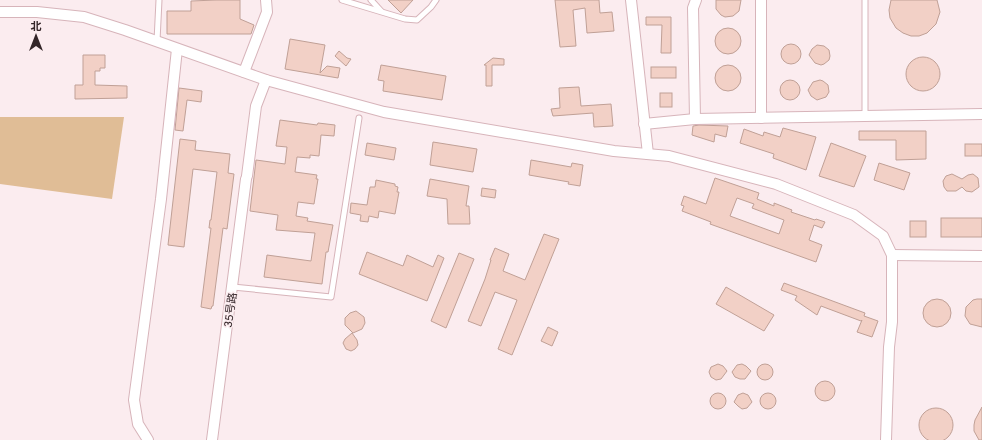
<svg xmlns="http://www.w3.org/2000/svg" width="982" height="440" font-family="Overpass,'Noto Sans SC',sans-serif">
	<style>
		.green { fill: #e0bd96 }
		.building { fill: #f2d0c6; stroke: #c0a096; fill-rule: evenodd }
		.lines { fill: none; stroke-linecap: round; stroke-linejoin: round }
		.service-casing { stroke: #d7b4ba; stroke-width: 7 }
		.minor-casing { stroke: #d7b4ba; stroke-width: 12 }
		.service { stroke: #fff; stroke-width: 5 }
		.minor { stroke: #fff; stroke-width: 10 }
		.labels { text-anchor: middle; stroke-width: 3; stroke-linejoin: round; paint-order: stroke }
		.street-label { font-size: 11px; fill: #332528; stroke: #fbecef }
	</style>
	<rect width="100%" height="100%" fill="#fbecef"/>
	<polygon class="green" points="0,117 124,117 112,199 0,184"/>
	<g class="building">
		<polygon points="216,0 240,0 240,19 254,25 251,34 167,34 167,11 191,11 191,1"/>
		<polygon points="388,0 413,0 401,13"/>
		<polygon points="555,0 599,0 600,13 612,12 614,31 587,33 585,8 573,10 576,46 560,47"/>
		<polygon points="716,0 741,0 739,11 733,16 725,17 721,15 716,9"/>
		<polygon points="891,0 937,0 940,12 936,24 927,33 919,36 911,36 903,33 896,28 890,18 889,10"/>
		<polygon points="646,17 671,17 671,53 661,53 662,25 646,25"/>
		<circle cx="728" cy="41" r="13"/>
		<polygon points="290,39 325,45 320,73 327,66 340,68 338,78 285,69"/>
		<circle cx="791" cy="54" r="10"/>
		<polygon points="817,45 824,46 829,50 830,56 829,60 824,64 821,65 815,63 809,55 812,49"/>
		<polygon points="339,51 347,58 351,59 346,66 335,56"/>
		<polygon points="83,55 105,55 105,68 100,68 100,71 95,71 95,85 127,86 127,98 75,99 75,85 83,85"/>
		<circle cx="923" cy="74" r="17"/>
		<polygon points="493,58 504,59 504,65 492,65 492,86 486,86 486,65 484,65"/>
		<polygon points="381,65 446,76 442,100 383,91 384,81 378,80"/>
		<circle cx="728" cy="78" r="13"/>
		<rect x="651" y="67" width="25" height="11"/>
		<polygon points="820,80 823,81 828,85 829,92 826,97 817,100 811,96 808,90 813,82"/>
		<circle cx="790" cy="90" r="10"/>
		<polygon points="579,87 581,106 611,104 613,126 594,127 593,113 553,116 551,109 560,108 559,88"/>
		<polygon points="179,88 202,91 201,102 187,100 183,131 175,130"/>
		<rect x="660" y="93" width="12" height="14"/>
		<polygon points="280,120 317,125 318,123 335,125 334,136 321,135 319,156 310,155 310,158 297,157 295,172 317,175 316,179 318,179 314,204 298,202 296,216 308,218 307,221 333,225 328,252 326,252 322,284 264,277 267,255 311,261 315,233 276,230 278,215 250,211 256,160 285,164 287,147 276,146"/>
		<polygon points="699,125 728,126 726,137 715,134 714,142 692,135 693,126"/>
		<polygon points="783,128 816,137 806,170 773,158 774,154 740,143 744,129 763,136 764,132 780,137"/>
		<polygon points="859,131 926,131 926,159 896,160 896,140 859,140"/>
		<polygon points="180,139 196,141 195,150 230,154 228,173 234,174 227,229 223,228 213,306 212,306 211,309 201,307 211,228 209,228 210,220 211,220 217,172 193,169 184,247 168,245"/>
		<polygon points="433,142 477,149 473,172 430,165"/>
		<polygon points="367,143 396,148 394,160 365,155"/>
		<polygon points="831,143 866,156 854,187 819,176"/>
		<rect x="965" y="144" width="17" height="12"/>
		<polygon points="531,160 571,167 572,163 583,165 580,186 568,184 569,182 529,175"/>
		<polygon points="879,163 910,173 904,190 874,180"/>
		<polygon points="952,174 962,179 968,175 973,174 978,178 979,187 972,192 966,191 962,187 956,191 947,191 944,187 943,181 946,176"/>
		<path d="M715,178l44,15 -2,6 17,7v-3l18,7 -1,2 24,8 1,-1 9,3 -3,6 -8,-3 -5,15 13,5 -6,17 -106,-38 1,-2 -29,-11 2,-5 -3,-1 3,-9 22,8zM737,198l17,6 -2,4 32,12 -5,14 -49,-18z"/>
		<polygon points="430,179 469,186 466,206 469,206 470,224 448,224 447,199 427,196"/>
		<polygon points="376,180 395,184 395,186 398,187 397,192 399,192 395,214 379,211 378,218 369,216 368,222 360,221 361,215 350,213 351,203 367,205 370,187 375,187"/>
		<polygon points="482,188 496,190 495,198 481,196"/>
		<rect x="941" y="218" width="41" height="19"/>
		<rect x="910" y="221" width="16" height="16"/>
		<polygon points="544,234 559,239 512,355 498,349 517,300 495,292 481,326 468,321 485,279 491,260 490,260 495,248 509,254 503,271 525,280"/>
		<polygon points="367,252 403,266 407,255 433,267 438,255 444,258 427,301 359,274"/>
		<polygon points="459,253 474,259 446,328 431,321"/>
		<polygon points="784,283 865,313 864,316 878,321 872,337 857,332 862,320 861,321 821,306 817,315 795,300 797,296 781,290"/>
		<polygon points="726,287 774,315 764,331 716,304"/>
		<circle cx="937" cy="313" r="14"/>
		<polygon points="977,299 982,299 982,327 970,324 965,316 966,307 973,300"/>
		<polygon points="356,311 364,317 365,323 362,329 353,333 345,325 345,318 350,313"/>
		<polygon points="548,327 558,332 552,346 541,341"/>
		<polygon points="352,333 357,340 358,345 355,349 351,351 346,349 343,343 345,339"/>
		<polygon points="718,364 723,366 727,371 721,379 716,380 711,377 709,372 711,367"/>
		<polygon points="742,364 746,366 751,371 745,379 740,379 735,377 732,372 737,365"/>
		<circle cx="765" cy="372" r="8"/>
		<circle cx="825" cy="391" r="10"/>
		<polygon points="743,393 748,395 752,402 747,408 742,409 738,406 734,402 738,395"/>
		<circle cx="718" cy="401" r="8"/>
		<circle cx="768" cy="401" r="8"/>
		<polygon points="982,407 982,440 979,440 974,431 974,425 975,420"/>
		<circle cx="936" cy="425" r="17"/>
	</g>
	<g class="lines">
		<defs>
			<g id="service">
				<polyline points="342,0 405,19 417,20 431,7 436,0"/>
				<polyline points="371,0 381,11"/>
				<polyline points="157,41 159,0"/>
				<polyline points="865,116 865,0"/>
				<polyline points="233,287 331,297 359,118"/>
			</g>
			<g id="minor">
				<polyline points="631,0 648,154"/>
				<polyline points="761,0 761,118"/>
				<polyline points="0,12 37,12 84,17 125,30 266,80 384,112 614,151 669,156 776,184 854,215 883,236 892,255 892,322 889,347 886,440"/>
				<polyline points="244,72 267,12 266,0"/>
				<polyline points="695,119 693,8 696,0"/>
				<polyline points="644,124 695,119 982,114"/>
				<polyline points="247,176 256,106 266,80"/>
				<polyline points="892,255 982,256"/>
				<polyline points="148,440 138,424 134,400 161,199 177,49"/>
				<polyline points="212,440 246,179"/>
			</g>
		</defs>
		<use href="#service" class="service-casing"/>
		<use href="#minor" class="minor-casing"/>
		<use href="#service" class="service"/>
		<use href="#minor" class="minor"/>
	</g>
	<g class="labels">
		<g class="street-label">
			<text transform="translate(230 310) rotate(-82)" y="4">35号路</text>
		</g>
	</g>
	<g transform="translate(36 36)" stroke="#fbecef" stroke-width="3" paint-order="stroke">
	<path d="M0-3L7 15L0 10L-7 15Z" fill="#332528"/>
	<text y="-6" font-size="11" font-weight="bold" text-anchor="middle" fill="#332528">北</text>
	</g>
</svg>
